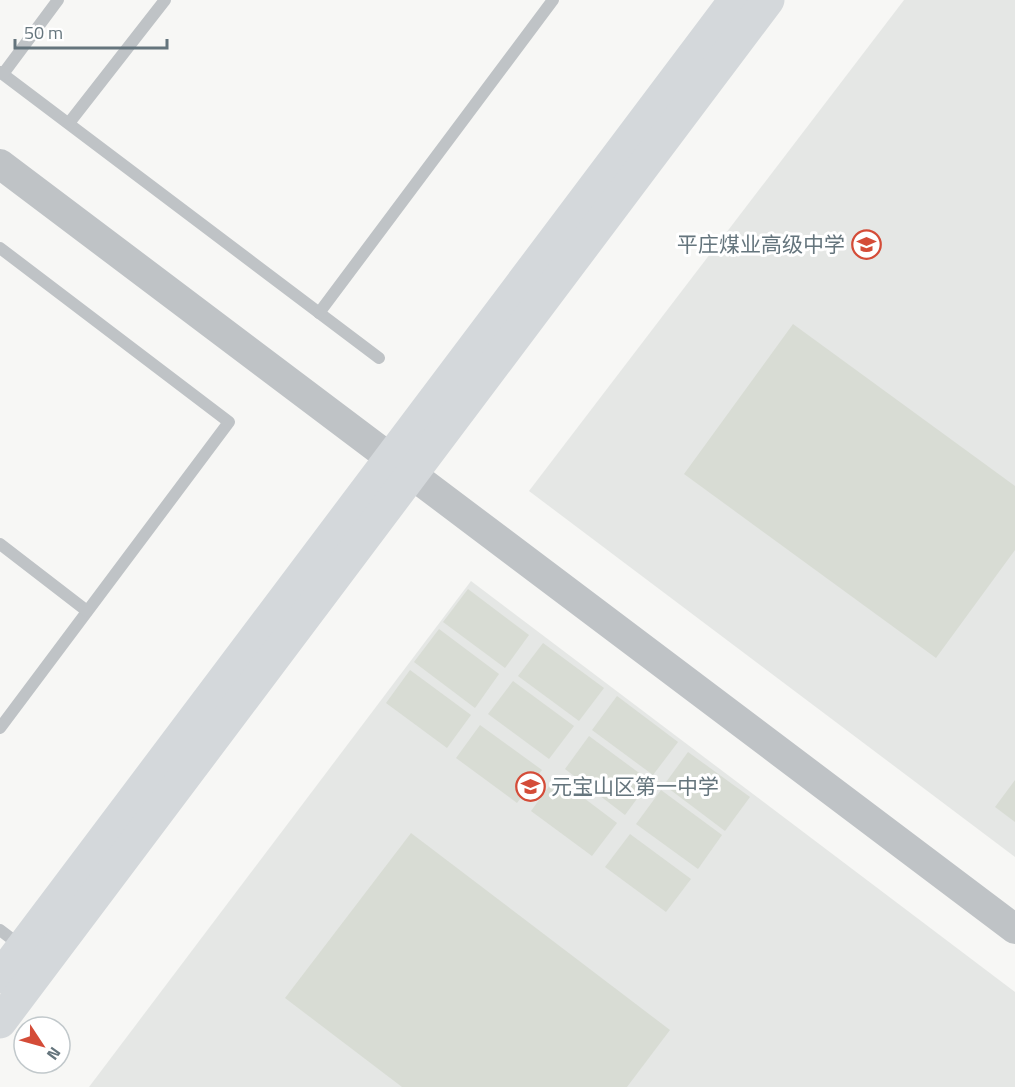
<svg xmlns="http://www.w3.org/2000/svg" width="1015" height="1087" font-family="'Titillium Web','Noto Sans SC',sans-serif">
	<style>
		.built { fill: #e5e7e5 }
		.green { fill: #d8dcd4 }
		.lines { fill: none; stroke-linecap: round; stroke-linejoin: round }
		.service { stroke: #bfc3c6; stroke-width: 12 }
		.tertiary { stroke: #bfc3c6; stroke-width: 30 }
		.secondary { stroke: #d4d8db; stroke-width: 33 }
		.labels { text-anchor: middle; stroke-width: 6; stroke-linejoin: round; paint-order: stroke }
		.poi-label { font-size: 21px; fill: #65757d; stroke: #fff; text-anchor: end }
	</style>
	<rect width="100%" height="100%" fill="#f7f7f5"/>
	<g class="built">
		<polygon points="904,0 1015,0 1015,857 529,491"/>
		<polygon points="471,581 1015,992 1015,1087 89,1087"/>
	</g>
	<g class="green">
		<polygon points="793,324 1015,486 1015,550 936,658 684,474"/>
		<polygon points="468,589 529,635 505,668 443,622"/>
		<polygon points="439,629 499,674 475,708 414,662"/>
		<polygon points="543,643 604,688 579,721 518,676"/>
		<polygon points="410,670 471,715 447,748 386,703"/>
		<polygon points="513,681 574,726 549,759 488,714"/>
		<polygon points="617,696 678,742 653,775 592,730"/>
		<polygon points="480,725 542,770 517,803 456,758"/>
		<polygon points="589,736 650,781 625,815 565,769"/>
		<polygon points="688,752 750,797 725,831 664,785"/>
		<polygon points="556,777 617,823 592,856 531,811"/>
		<polygon points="1015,780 1015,822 995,807"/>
		<polygon points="661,790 722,835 698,869 636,824"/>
		<polygon points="411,833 670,1030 627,1087 402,1087 285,998"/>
		<polygon points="630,834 691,879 666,912 605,867"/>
	</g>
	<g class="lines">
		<g class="service">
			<polyline points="0,72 379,358"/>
			<polyline points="3,74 58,0"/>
			<polyline points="69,123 165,0"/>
			<polyline points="0,248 229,422 0,728"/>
			<polyline points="319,313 553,0"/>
			<polyline points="0,544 87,611"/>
			<polyline points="0,930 21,946"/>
		</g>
		<polyline class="tertiary" points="0,164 1015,929"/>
		<g class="secondary">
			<polyline points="0,977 735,0"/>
			<polyline points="0,1022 768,0"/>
		</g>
	</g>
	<defs>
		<symbol id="school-ring" viewBox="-11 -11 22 22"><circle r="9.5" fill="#fff" stroke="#d44c38" stroke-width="1.5"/><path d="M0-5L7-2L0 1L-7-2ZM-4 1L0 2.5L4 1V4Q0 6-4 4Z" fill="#d44c38"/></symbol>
	</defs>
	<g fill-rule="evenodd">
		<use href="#school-ring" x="850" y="228" width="33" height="33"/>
		<use href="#school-ring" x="514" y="770" width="33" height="33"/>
	</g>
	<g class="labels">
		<g class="poi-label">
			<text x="845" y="252">平庄煤业高级中学</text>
			<text x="551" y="794" text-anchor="start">元宝山区第一中学</text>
		</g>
	</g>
	<g transform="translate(42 1045) rotate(126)"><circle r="28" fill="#ffffff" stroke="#c1c8cb" stroke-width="1.5"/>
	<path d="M0-4.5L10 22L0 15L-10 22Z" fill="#d44c38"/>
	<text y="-9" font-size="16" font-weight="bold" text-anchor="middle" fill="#65757d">N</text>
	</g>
	<path d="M15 39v9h152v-9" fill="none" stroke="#65757d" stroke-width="3"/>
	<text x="24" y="39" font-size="18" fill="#65757d" stroke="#ffffff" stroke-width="4.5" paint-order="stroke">50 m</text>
</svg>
